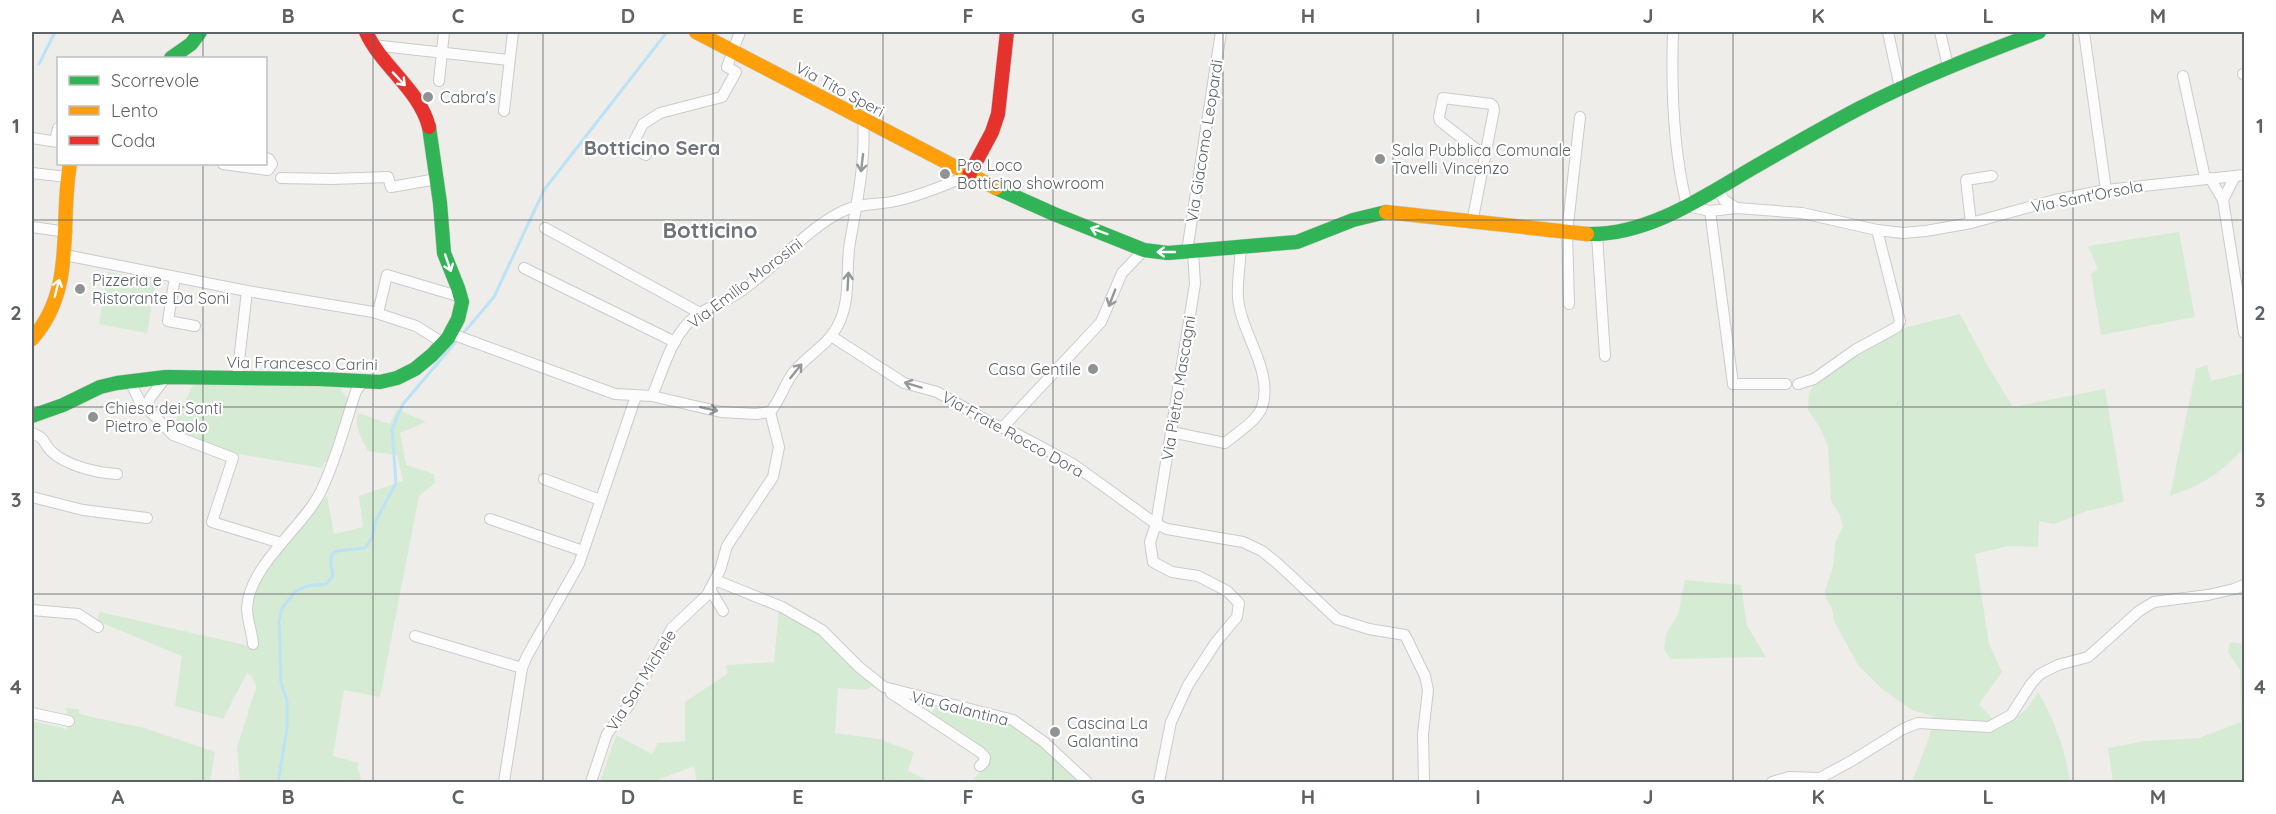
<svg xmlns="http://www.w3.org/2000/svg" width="2276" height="814" font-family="Quicksand,sans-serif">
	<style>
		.green { fill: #d6ebd3 }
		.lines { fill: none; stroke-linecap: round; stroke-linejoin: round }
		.stream { stroke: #bce2f8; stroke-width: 3 }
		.street-casing { stroke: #cbcbcb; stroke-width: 12 }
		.fast-casing { stroke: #c9cac9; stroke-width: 15 }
		.slow-casing { stroke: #c9cac9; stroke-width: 15 }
		.jam-casing { stroke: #c9cac9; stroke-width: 15 }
		.street { stroke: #fcfcfc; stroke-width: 10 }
		.fast { stroke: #30b455; stroke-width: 14 }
		.slow { stroke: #ff9f0a; stroke-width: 14 }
		.jam { stroke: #e5322d; stroke-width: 14 }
		.oneway { stroke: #fff }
		.oneway2 { stroke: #95989b }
		.grid { fill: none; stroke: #5d6267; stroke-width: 1.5; stroke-opacity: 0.55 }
		.poi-dot { fill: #909394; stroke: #fff; stroke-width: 2 }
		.labels { text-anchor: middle; stroke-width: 4.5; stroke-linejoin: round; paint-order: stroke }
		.street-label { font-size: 16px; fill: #5d6267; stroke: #fff }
		.poi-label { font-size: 16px; fill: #5d6267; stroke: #fff; text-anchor: start }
		.quarter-label { font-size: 20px; font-weight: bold; fill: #6e7479; stroke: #fff }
		.district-label { font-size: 22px; font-weight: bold; fill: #6e7479; stroke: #fff }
		.neatline { fill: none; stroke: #5d6267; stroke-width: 2 }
		.grid-label { font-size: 20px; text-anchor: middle; font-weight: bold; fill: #5d6267 }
	</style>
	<rect width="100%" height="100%" fill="#eeede9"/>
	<g class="green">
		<polygon points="2179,232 2195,317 2101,335 2091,274 2098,269 2088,246"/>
		<polygon points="108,272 156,281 147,333 99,324"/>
		<path d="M1960,314l29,54 24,39 92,-18 19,113 -37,9 -33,13 -15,-3 -1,26 -30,-1 -33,8 14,90 13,28 -23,32 22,24 25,-18 12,-18c17,29 27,57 32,90h-158l17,-44 4,-22 -21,-6 -31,-22 -23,-23 -24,-44 -2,-13 -6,-9 -1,-8 8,-25 2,-23 8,-17 -4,-13 -8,-12 -3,-55 -9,-20 -11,-16 1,-16 6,-12 43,-29 49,-26z"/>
		<path d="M2207,365l4,16 33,-8v75c-25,26 -40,36 -74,48l26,-127z"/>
		<polygon points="195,381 341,385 341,390 346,397 351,398 328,462 325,462 322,468 225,452 172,429"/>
		<path d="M397,409l29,13 -26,11 6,32 28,9 1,9 -16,13 -39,201 -36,-7 -11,66 26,7 -2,4 5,15h-122l-3,-34 19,-61 -4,-11 -5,-3 -24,46 -48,-13 7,-50 -85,-35 3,-9 158,36c-2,-12 -8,-29 -6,-41 6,-40 50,-81 75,-111l7,38 29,-7 -4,-31 44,-15 -6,-26 -29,-4c-6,-12 -14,-23 -10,-38l32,11z"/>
		<polygon points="1685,580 1741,585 1747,626 1766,657 1671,659 1664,650 1666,634 1678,615"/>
		<polygon points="779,609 821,635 875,686 863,690 838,688 835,733 879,739 914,752 908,771 930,782 697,782 694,766 652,782 600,782 616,735 652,754 658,743 685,741 685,702 727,674 726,665 774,662"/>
		<polygon points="2230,642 2244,644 2244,782 2113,782 2108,748 2145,741 2199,738 2241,722 2240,670 2228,652"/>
		<polygon points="939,703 1010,725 1042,748 1079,782 971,782 990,761 987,752 928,716"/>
		<polygon points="66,708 79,709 79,714 144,728 215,752 210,782 32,782 32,721 67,729 69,721"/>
	</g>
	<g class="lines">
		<g class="stream">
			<polyline points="39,64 55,32"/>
			<polyline points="278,782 287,728 287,701 281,682 279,621 282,608 296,591 307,586 326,584 333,576 331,566 331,555 337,551 365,548 372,538 375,522 396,483 392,429 403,404 494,297 544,190 667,32"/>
		</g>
		<defs>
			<g id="street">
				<path d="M1673,32c-2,58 0,118 14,174l23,5 27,-3 65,5 75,17 26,3 23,-2 45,-8 84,-23 51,-10 138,-15"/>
				<polyline points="1888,32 1900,88"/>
				<polyline points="1940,32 1948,66"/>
				<polyline points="2084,32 2106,190"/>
				<polyline points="372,45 509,60"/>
				<polyline points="2243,74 2244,74"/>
				<polyline points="2183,76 2205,178"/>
				<polyline points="439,81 444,32"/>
				<polyline points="504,111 513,32"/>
				<polyline points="32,138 58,142"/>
				<polyline points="55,141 58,128"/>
				<polyline points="646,155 631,147 643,124 660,113 722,97 736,72 727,67 740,32"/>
				<polyline points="223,164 268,170 272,164 269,159 266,158"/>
				<polyline points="32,173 67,177"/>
				<polyline points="281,178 332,179 388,177 391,187 437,179"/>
				<polyline points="2210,178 2223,200 2244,333"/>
				<polyline points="1718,189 1724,200 1737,208"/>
				<polyline points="2223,200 2235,176"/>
				<polyline points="1710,211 1733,384 1786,384"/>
				<polyline points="1472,223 1494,110 1493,106 1491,104 1443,98 1439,117 1440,121 1485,156"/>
				<polyline points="1971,223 1966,180 1992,176"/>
				<polyline points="32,227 67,232"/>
				<polyline points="545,228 700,313"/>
				<polyline points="1597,235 1605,356"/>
				<polyline points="1187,251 1221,32"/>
				<polyline points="65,255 247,291 373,312 416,326 443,343"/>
				<polyline points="524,268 675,342"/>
				<polyline points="175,277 168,321 195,326"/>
				<polyline points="1569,304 1567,233 1580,117"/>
				<polyline points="378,313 387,275 461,297"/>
				<polyline points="452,334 615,394 652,396 721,412 756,414 770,412"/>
				<polyline points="831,336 904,383 937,392 993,424 1013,432 1073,464 1156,524 1167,529 1243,542 1262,551 1277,563 1337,619 1369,629 1405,635 1425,676 1428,690 1423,734 1424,782"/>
				<polyline points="237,378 247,291"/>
				<polyline points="130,381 139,400 173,435 233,458 212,522 281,543"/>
				<polyline points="1798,384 1814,379 1855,350 1897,327 1900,321 1877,230"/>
				<path d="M652,396c10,-23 18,-54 36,-73 13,-14 31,-18 47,-28 37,-23 70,-66 108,-84 16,-8 36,-6 53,-10 26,-6 50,-16 73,-26"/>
				<polyline points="146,408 150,398 166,377"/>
				<path d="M770,412c10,-11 14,-27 23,-39 13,-17 34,-27 44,-46 15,-27 8,-57 13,-85 7,-40 16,-82 13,-123"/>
				<polyline points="1003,427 1101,322 1122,273 1144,250"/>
				<path d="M1171,432l54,11c12,-10 32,-22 37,-36 12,-36 -21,-73 -24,-109 -1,-16 2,-34 3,-51"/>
				<path d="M32,433c15,6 10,9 19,18 15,15 47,22 66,23"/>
				<polyline points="544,479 600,500"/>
				<polyline points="32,497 83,510 147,518"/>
				<polyline points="490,519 583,551"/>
				<polyline points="715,580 782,607 822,630 859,667 884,687 1013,720 1044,742 1087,782"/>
				<polyline points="710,589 723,611"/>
				<polyline points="32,610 78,614 98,627"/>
				<polyline points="415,636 522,668"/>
				<path d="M253,644c-1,-11 -6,-25 -6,-36 2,-43 56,-80 74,-117 15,-31 24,-67 35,-100l7,-9"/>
				<polyline points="891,693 980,752 985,757 984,762 980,766"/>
				<polyline points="32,713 69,721"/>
				<polyline points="504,782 522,668 527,656 579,564 636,396"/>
				<polyline points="591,782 607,734 629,705 672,628 707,595 720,570 727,546 773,477 779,447 770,412"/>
				<polyline points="1159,782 1171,722 1188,685 1216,642 1237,617 1239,603 1227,591 1198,576 1172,572 1153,562 1150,542 1156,524 1195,284 1193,251"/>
				<polyline points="1772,782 1789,777 1820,778 1853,760 1903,729 1918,723 1989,727 2011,715 2031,684 2040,674 2058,665 2088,657 2139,611 2154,602 2208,595 2234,589 2244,585"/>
			</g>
			<g id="fast">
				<polyline points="171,58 191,44 200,32"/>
				<polyline points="996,188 1054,214 1144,250 1168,253 1297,242 1353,220 1386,212"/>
				<path d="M1587,234c59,2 115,-36 164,-65 35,-20 71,-41 107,-60 58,-30 120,-54 181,-77"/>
				<polyline points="32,416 63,405 100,387 117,383 166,377 320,379 380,382 397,378 415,369 432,355 448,338 458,319 462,302 458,288 444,253 440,203 429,127"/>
			</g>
			<g id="slow">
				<polyline points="696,32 996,188"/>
				<polyline points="1386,212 1587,234"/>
				<path d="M32,339c45,-51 27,-115 38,-175"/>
			</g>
			<g id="jam">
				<path d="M366,32c16,35 53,57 63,95"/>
				<polyline points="969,175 992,132 998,114 1007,32"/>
			</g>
		</defs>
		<use href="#street" class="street-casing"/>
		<use href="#fast" class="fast-casing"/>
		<use href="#slow" class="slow-casing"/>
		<use href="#jam" class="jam-casing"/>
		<use href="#street" class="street"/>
		<use href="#fast" class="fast"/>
		<use href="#slow" class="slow"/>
		<use href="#jam" class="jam"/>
	</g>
	<defs><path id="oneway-shaft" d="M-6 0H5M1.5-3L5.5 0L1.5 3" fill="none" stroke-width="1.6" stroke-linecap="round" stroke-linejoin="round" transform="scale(1.5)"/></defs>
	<g class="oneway">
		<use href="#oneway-shaft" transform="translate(399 79) rotate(47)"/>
		<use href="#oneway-shaft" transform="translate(1099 231) rotate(-160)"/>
		<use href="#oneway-shaft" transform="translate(1166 252) rotate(180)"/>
		<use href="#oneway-shaft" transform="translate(448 263) rotate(71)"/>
		<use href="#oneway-shaft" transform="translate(57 288) rotate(-75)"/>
	</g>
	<g class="oneway2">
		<use href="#oneway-shaft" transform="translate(862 163) rotate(97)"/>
		<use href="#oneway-shaft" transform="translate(848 281) rotate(-87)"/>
		<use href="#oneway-shaft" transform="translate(1112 298) rotate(111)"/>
		<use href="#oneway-shaft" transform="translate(796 371) rotate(-51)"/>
		<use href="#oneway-shaft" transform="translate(913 385) rotate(-163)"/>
		<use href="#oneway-shaft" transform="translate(709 409) rotate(12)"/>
	</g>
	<path class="grid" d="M203,32v26M373,32v750M543,32v750M713,32v750M883,32v750M1053,32v750M1223,32v750M1393,32v750M1563,32v750M1733,32v750M1903,32v750M2073,32v750M203,164v618M32,220h2212M32,407h2212M32,594h2212"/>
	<g class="poi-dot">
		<circle cx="428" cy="97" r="6"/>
		<circle cx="1380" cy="159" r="6"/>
		<circle cx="945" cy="174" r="6"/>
		<circle cx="80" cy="289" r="6"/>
		<circle cx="1093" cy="369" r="6"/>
		<circle cx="93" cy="417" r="6"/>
		<circle cx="1055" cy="732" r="6"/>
	</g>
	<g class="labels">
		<g class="street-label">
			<text transform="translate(840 89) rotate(28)" y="6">Via Tito Speri</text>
			<text transform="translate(1204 141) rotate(-81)" y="6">Via Giacomo Leopardi</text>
			<text transform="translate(2087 196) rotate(-11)" y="6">Via Sant'Orsola</text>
			<text transform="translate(745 283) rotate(-37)" y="6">Via Emilio Morosini</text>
			<text transform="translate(302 363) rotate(1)" y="6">Via Francesco Carini</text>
			<text transform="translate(1178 388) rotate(-81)" y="6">Via Pietro Mascagni</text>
			<text transform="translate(1013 434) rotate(29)" y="6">Via Frate Rocco Dora</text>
			<text transform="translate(641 680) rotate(-58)" y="6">Via San Michele</text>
			<text transform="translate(960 708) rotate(14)" y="6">Via Galantina</text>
		</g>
		<g class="poi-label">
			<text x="440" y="103">Cabra's</text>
			<text x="1392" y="156">Sala Pubblica Comunale<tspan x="1392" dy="18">Tavelli Vincenzo</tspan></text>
			<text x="957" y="171">Pro Loco<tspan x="957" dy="18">Botticino showroom</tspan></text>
			<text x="92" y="286">Pizzeria e<tspan x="92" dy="18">Ristorante Da Soni</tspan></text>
			<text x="1081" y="375" text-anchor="end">Casa Gentile</text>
			<text x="105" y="414">Chiesa dei Santi<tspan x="105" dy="18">Pietro e Paolo</tspan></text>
			<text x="1067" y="729">Cascina La<tspan x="1067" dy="18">Galantina</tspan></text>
		</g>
		<g class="quarter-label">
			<text x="652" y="155">Botticino Sera</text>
		</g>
		<g class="district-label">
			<text x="710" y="238">Botticino</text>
		</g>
	</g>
	<rect width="2276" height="814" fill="none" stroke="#ffffff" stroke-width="66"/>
	<rect x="57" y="57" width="210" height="108" fill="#ffffff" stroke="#bec0c2" stroke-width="1.5"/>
	<rect x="69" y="76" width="30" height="9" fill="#30b455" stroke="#bec0c2" stroke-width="1.5"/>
	<text x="111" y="87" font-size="18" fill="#5d6267">Scorrevole</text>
	<rect x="69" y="106" width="30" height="9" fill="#ff9f0a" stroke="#bec0c2" stroke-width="1.5"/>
	<text x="111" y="117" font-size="18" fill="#5d6267">Lento</text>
	<rect x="69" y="136" width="30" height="9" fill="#e5322d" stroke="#bec0c2" stroke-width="1.5"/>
	<text x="111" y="147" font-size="18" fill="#5d6267">Coda</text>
	<rect x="33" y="33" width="2210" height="748" class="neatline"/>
	<g class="grid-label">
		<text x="118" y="23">A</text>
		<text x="288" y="23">B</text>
		<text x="458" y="23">C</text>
		<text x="628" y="23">D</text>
		<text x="798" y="23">E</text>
		<text x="968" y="23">F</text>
		<text x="1138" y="23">G</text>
		<text x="1308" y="23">H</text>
		<text x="1478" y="23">I</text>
		<text x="1648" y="23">J</text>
		<text x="1818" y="23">K</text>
		<text x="1988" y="23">L</text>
		<text x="2158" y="23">M</text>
		<text x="16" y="133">1</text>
		<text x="2260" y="133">1</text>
		<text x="16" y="320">2</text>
		<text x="2260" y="320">2</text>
		<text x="16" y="507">3</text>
		<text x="2260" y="507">3</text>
		<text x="16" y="694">4</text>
		<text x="2260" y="694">4</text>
		<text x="118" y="804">A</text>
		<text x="288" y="804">B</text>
		<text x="458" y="804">C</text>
		<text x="628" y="804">D</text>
		<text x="798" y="804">E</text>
		<text x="968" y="804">F</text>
		<text x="1138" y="804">G</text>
		<text x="1308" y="804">H</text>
		<text x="1478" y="804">I</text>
		<text x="1648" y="804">J</text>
		<text x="1818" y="804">K</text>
		<text x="1988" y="804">L</text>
		<text x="2158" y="804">M</text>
	</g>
</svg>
